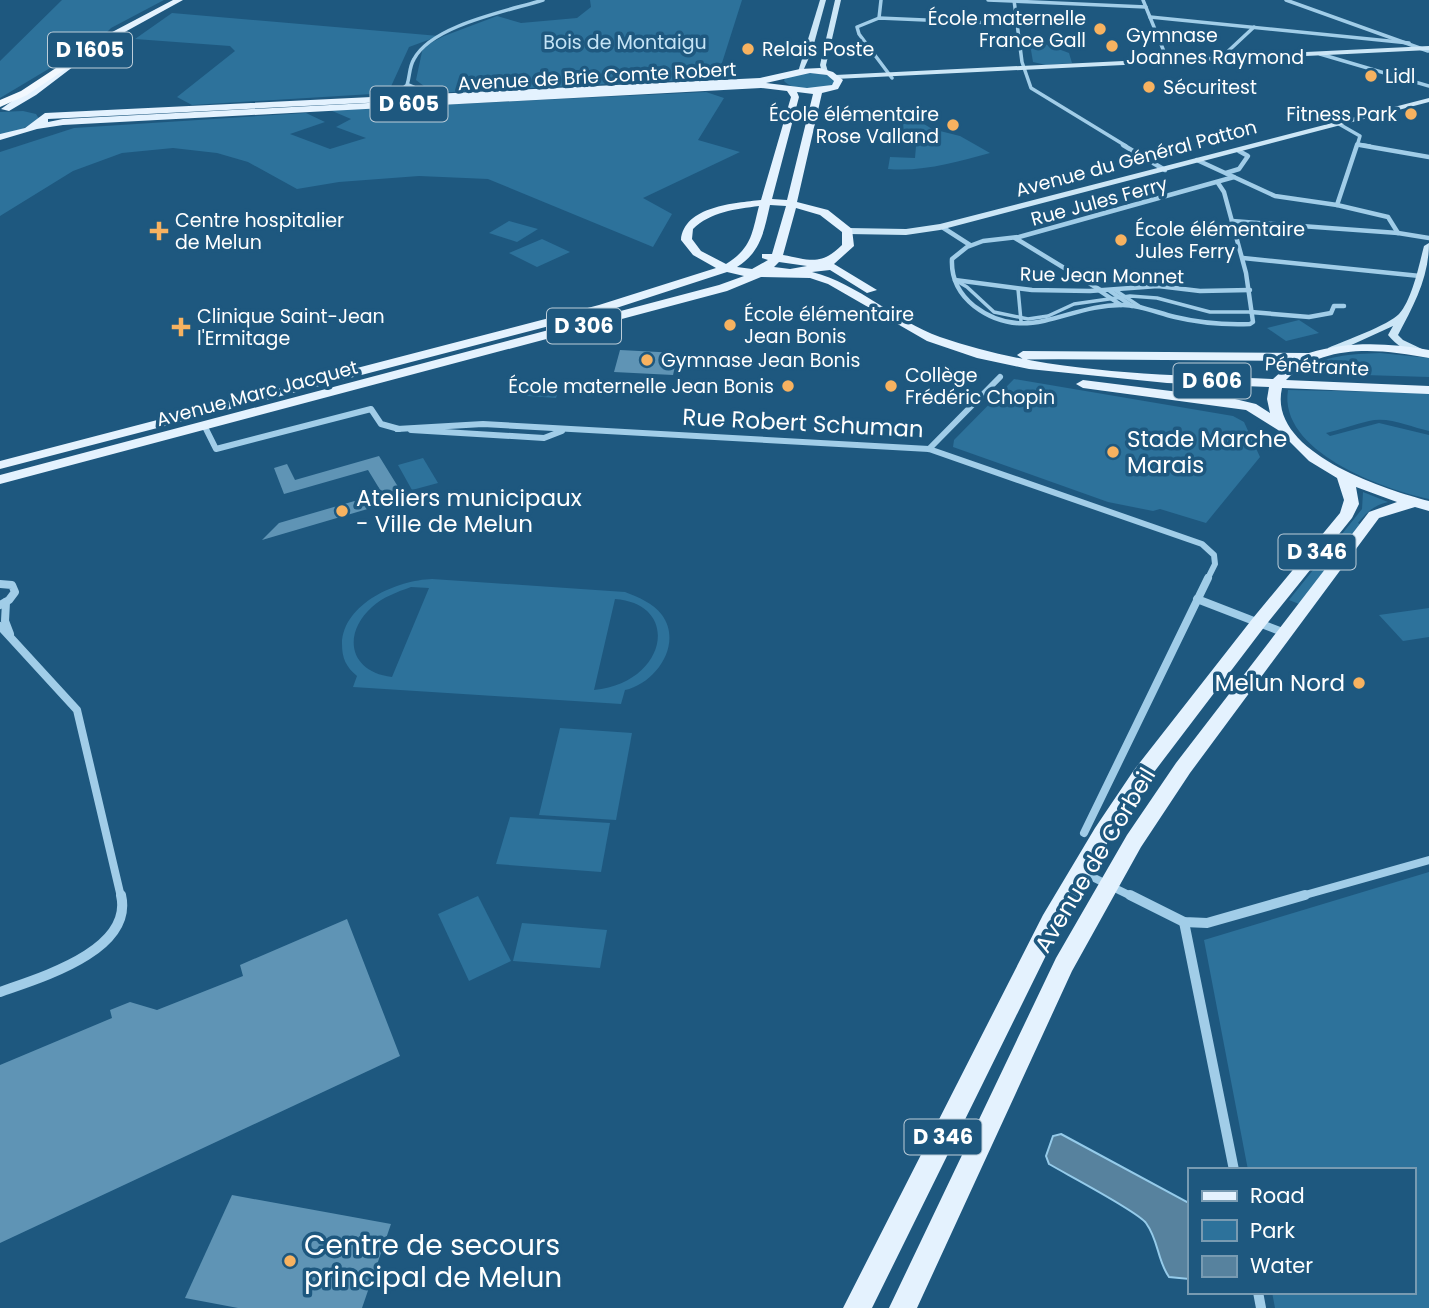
<svg xmlns="http://www.w3.org/2000/svg" width="1429" height="1308" font-family="Poppins,sans-serif">
	<style>
		.green { fill: #2d729b; fill-rule: evenodd }
		.water { fill: #57829e; stroke: #95cbea; stroke-width: 2 }
		.building { fill: #5f94b5 }
		.lines { fill: none; stroke-linecap: round; stroke-linejoin: round }
		.pedestrian { stroke: #a1cde8; stroke-width: 3.5 }
		.minor-far4 { stroke: #a1cde8; stroke-width: 3.5 }
		.minor-far3 { stroke: #a1cde8; stroke-width: 4.5 }
		.minor-far2 { stroke: #a1cde8; stroke-width: 6 }
		.minor-far1 { stroke: #a1cde8; stroke-width: 8 }
		.minor { stroke: #a1cde8; stroke-width: 10 }
		.secondary { fill: #cce6f6; fill-rule: evenodd }
		.primary { fill: #e4f2fe; fill-rule: evenodd }
		.trunk { fill: #f2f8fe; fill-rule: evenodd }
		.poi-dot { fill: #f7b260; stroke: #1e587f; stroke-width: 2.5 }
		.labels { text-anchor: middle; stroke-width: 7; stroke-linejoin: round; paint-order: stroke }
		.far-poi-label { font-size: 19px; fill: #fff; stroke: #1e587f; text-anchor: start }
		.far-park-label { font-size: 19px; fill: #c5e4f6; stroke: #1e587f }
		.far-street-label { font-size: 19px; fill: #fff; stroke: #1e587f }
		.shield { fill: #1e587f; stroke: #bccdd9; stroke-width: 2 }
		.shield-label { font-size: 21px; font-weight: bold; fill: #fff }
		.street-label { font-size: 23px; fill: #fff; stroke: #1e587f }
		.poi-label { font-size: 23px; fill: #fff; stroke: #1e587f; text-anchor: start }
		.near-poi-label { font-size: 28px; fill: #fff; stroke: #1e587f; text-anchor: start }
	</style>
	<rect width="100%" height="100%" fill="#1e587f"/>
	<g class="green">
		<polygon points="62,0 164,0 111,28 102,37 0,98 0,61"/>
		<polygon points="590,0 742,0 721,66 707,79 433,93 416,80 423,47 444,36 497,16 521,23 577,18 591,7"/>
		<polygon points="172,13 439,36 409,47 388,93 192,105 177,97 235,51 230,46 135,39"/>
		<polygon points="1030,44 1045,44 1069,53 1072,63 1046,65 1033,62"/>
		<path d="M806,72l21,3 9,6c-10,12 -42,11 -52,0l1,-3z"/>
		<polygon points="706,92 724,98 698,140 740,152 643,198 672,214 653,247 488,179 419,176 339,182 297,189 248,162 217,153 173,148 122,153 73,171 0,216 0,152 74,128 306,113 325,122 290,134 330,149 366,138 336,127 351,119 330,110"/>
		<polygon points="23,111 36,114 39,119 19,131 0,134 0,112"/>
		<path d="M903,119h13l16,10 28,7 30,17c-34,9 -67,19 -102,16l2,-12 25,1 1,-12 -12,-2z"/>
		<polygon points="509,221 538,229 517,242 489,233"/>
		<polygon points="542,239 570,252 537,267 509,253"/>
		<polygon points="1299,320 1319,333 1286,341 1267,328"/>
		<path d="M1380,353l49,5v19l-130,-4c23,-18 53,-19 81,-20z"/>
		<polygon points="1014,379 1233,416 1244,422 1260,457 1206,523 1160,509 1153,511 1108,502 953,447 954,440"/>
		<polygon points="520,384 560,386 556,398 515,395"/>
		<path d="M1288,390l141,3v38c-18,-4 -41,-15 -60,-10 -14,3 -29,9 -43,12l4,3 49,-13 50,12v64c-47,-10 -151,-48 -141,-109z"/>
		<polygon points="423,458 438,483 412,490 398,465"/>
		<path d="M1363,492l25,10c-14,3 -21,10 -30,21l2,1 -61,80 -10,-4 73,-91z"/>
		<path d="M432,579l193,13c13,5 28,11 37,23 21,29 -6,68 -37,75l-4,14 -268,-17 4,-11c-11,-9 -15,-18 -15,-32 1,-41 56,-64 90,-65zM411,587l18,1 -37,89c-43,-5 -50,-43 -20,-70 11,-10 25,-15 39,-20zM615,599c67,5 52,84 -21,91z"/>
		<polygon points="1429,608 1429,637 1403,641 1379,615"/>
		<polygon points="560,728 632,733 616,820 539,815"/>
		<polygon points="510,817 610,823 601,872 496,864"/>
		<polygon points="1429,872 1429,1308 1275,1308 1272,1292 1413,1292 1413,1170 1248,1170 1204,940"/>
		<polygon points="478,896 511,961 469,981 438,914"/>
		<polygon points="522,923 607,930 600,968 513,961"/>
	</g>
	<path class="water" d="M1061,1134l128,69v76l-20,-2c-12,-17 -10,-36 -23,-54 -7,-11 -80,-49 -97,-59l-3,-8 7,-20z"/>
	<g class="building">
		<polygon points="620,350 678,353 673,375 614,372"/>
		<polygon points="379,456 405,498 262,540 279,523 382,493 368,470 284,494 274,468 287,464 295,480"/>
		<polygon points="347,919 400,1056 0,1243 0,1065 112,1018 110,1010 130,1002 157,1010 243,976 240,965"/>
		<polygon points="232,1195 391,1224 362,1308 238,1308 185,1298"/>
	</g>
	<g class="lines">
		<g class="pedestrian">
			<polyline points="955,280 967,287 994,312 1028,319 1048,316 1074,304 1130,296 1157,298 1210,312 1251,312"/>
			<polyline points="1018,289 1021,321"/>
			<polyline points="1115,290 1142,308"/>
		</g>
		<g class="minor-far4">
			<polyline points="988,0 1146,7"/>
			<polyline points="1014,0 1022,62 1031,88 1126,146"/>
			<polyline points="1143,0 1165,54 1177,63"/>
			<polyline points="1286,0 1428,51"/>
			<polyline points="1150,17 1409,43"/>
			<polyline points="879,18 881,0"/>
			<polyline points="1320,54 1429,86"/>
			<polyline points="1230,60 1224,55 1254,27"/>
			<polyline points="892,78 859,34 857,27 879,18 1017,24"/>
			<polyline points="409,85 434,96"/>
			<path d="M383,98l13,-4 11,-9c3,-9 2,-18 7,-26 18,-34 94,-48 129,-59"/>
			<polyline points="1339,124 1360,136 1357,146"/>
			<polyline points="1357,144 1370,146"/>
		</g>
		<g class="minor-far3">
			<polyline points="1123,145 1165,170"/>
			<polyline points="1360,145 1429,157"/>
			<polyline points="1197,160 1275,196 1337,205 1388,217 1398,233"/>
			<polyline points="1226,173 1239,169 1248,156 1239,151"/>
			<path d="M1218,183l6,9 22,81 7,49 -3,2c-25,1 -50,-1 -75,-7 -17,-4 -35,-12 -52,-12 -56,-1 -97,41 -149,1 -15,-12 -23,-28 -22,-47l15,-12 16,-6 36,-4 215,-60"/>
			<polyline points="1337,205 1357,145"/>
			<polyline points="1232,221 1398,233 1429,238"/>
			<polyline points="942,227 970,245"/>
			<polyline points="1015,238 1102,291"/>
			<polyline points="1243,258 1420,276"/>
			<polyline points="955,280 1032,290 1090,291 1158,286 1200,291 1250,290"/>
			<polyline points="1100,291 1121,305"/>
			<polyline points="1110,291 1132,306"/>
			<polyline points="1251,312 1309,317 1331,313 1334,306 1344,306"/>
		</g>
		<g class="minor-far2">
			<polyline points="205,427 216,449 371,409 381,424 399,429"/>
			<polyline points="397,429 483,424 929,449 1202,544 1214,555 1215,564 1207,580"/>
			<polyline points="411,430 544,438 562,431"/>
			<polyline points="929,449 1000,377"/>
		</g>
		<g class="minor-far1">
			<polyline points="0,584 12,585 15,592 9,600 0,605"/>
			<polyline points="1197,599 1285,633"/>
			<polyline points="6,602 5,621 10,634"/>
			<polyline points="0,626 77,710 121,897"/>
			<polyline points="1084,833 1208,578"/>
			<polyline points="1082,872 1133,897"/>
			<polyline points="1298,897 1429,860"/>
		</g>
		<g class="minor">
			<polyline points="1130,895 1184,922 1207,923 1305,895"/>
			<polyline points="1184,922 1234,1170"/>
			<path d="M0,992c39,-14 134,-41 121,-97"/>
			<polyline points="1258,1292 1261,1308"/>
		</g>
		<g class="secondary">
			<polygon points="820,0 826,0 812,51 803,71 798,72"/>
			<polygon points="835,0 841,0 826,65 828,72 825,74 822,72 820,65"/>
			<polygon points="1429,46 1429,50 835,79 832,77 835,75"/>
			<polygon points="1429,98 1429,102 940,230 906,235 848,234 844,231 848,228 906,229 940,224"/>
			<path d="M1429,243c0,34 -15,62 -31,92l5,5 21,10v4c-14,1 -28,-9 -36,-19l5,-9 -57,26h-8v-4c16,-7 61,-23 71,-34 13,-14 20,-49 25,-68z"/>
		</g>
		<g class="primary">
			<polygon points="173,0 183,0 103,44 36,95 9,111 1,109 97,40"/>
			<path d="M820,68l13,4 10,8 -5,9 -16,4 -25,109 31,8 24,19 2,17 -20,18 43,26 -10,3 -37,-23 -18,2c47,12 83,49 128,65 106,37 222,38 333,42l20,-18 -270,-2 -6,-4 6,-4 286,2c40,-12 79,-10 120,-3v8c-47,-9 -106,-16 -143,22l143,6v8l-147,-6c-15,64 102,101 147,113v10l-14,-4 -36,11 -189,255 -49,74 -69,124 -155,337h-28l167,-350 71,-123 49,-72 193,-251 28,-10 -41,-15 3,17 -7,14 -87,108 -117,154 -39,60 -50,89 -187,379h-29l200,-393 52,-87 39,-58 119,-152 87,-105 4,-13 -7,-22 -28,-17 -31,-31 -32,-20 -163,-22 -7,-4 7,-4 152,19 21,5 14,9 -3,-14 2,-12 -102,-4 -138,-14 -52,-11 -50,-17 -99,-57 -18,-6 -49,-1 -34,14 -727,193v-9l719,-190 25,-9 -17,-4 -120,39 -607,158v-8l599,-156 117,-37 -23,-13 -12,-15c3,-34 54,-37 80,-40l30,-103 -4,-6 -26,-3 -698,37 -26,4 -37,11v-6l25,-6 20,-15 715,-35 40,-9zM810,73l17,2 7,6 -2,4 -25,3 -41,-5zM797,92l16,2 -26,106 -15,-1 27,-102zM425,100l-362,19 -15,3v-3zM770,205l16,1 -14,48h-10v4l6,2 -16,9 -15,-2c24,-15 27,-36 33,-62zM759,206c-7,27 -7,42 -33,58l-25,-13 -9,-12 1,-10c17,-17 43,-20 66,-23zM796,208l24,7 22,17v13c-21,21 -32,15 -59,10zM779,262l28,4 -17,3 -16,-2z"/>
		</g>
		<polygon class="trunk" points="100,39 103,40 103,44 27,95 0,107 0,100 21,91"/>
	</g>
	<g class="poi-dot">
		<circle cx="1100" cy="29" r="7"/>
		<circle cx="1112" cy="46" r="7"/>
		<circle cx="748" cy="49" r="7"/>
		<circle cx="1371" cy="76" r="7"/>
		<circle cx="1149" cy="87" r="7"/>
		<circle cx="1411" cy="114" r="7"/>
		<circle cx="953" cy="125" r="7"/>
		<path d="M155.5 220.5h7v7h7v7h-7v7h-7v-7h-7v-7h7z"/>
		<circle cx="1121" cy="240" r="7"/>
		<circle cx="730" cy="325" r="7"/>
		<path d="M177.5 316.5h7v7h7v7h-7v7h-7v-7h-7v-7h7z"/>
		<circle cx="647" cy="360" r="7"/>
		<circle cx="788" cy="386" r="7"/>
		<circle cx="891" cy="386" r="7"/>
		<circle cx="1113" cy="452" r="7"/>
		<circle cx="342" cy="511" r="7"/>
		<circle cx="1359" cy="683" r="7"/>
		<circle cx="290" cy="1261" r="7"/>
	</g>
	<g class="labels">
		<g class="far-poi-label">
			<text x="1086" y="25" text-anchor="end">École maternelle<tspan x="1086" dy="22">France Gall</tspan></text>
			<text x="1126" y="42">Gymnase<tspan x="1126" dy="22">Joannes Raymond</tspan></text>
			<text x="762" y="56">Relais Poste</text>
			<text x="1385" y="83">Lidl</text>
			<text x="1163" y="94">Sécuritest</text>
			<text x="939" y="121" text-anchor="end">École élémentaire<tspan x="939" dy="22">Rose Valland</tspan></text>
			<text x="1397" y="121" text-anchor="end">Fitness Park</text>
			<text x="175" y="227">Centre hospitalier<tspan x="175" dy="22">de Melun</tspan></text>
			<text x="1135" y="236">École élémentaire<tspan x="1135" dy="22">Jules Ferry</tspan></text>
			<text x="744" y="321">École élémentaire<tspan x="744" dy="22">Jean Bonis</tspan></text>
			<text x="197" y="323">Clinique Saint-Jean<tspan x="197" dy="22">l'Ermitage</tspan></text>
			<text x="661" y="367">Gymnase Jean Bonis</text>
			<text x="905" y="382">Collège<tspan x="905" dy="22">Frédéric Chopin</tspan></text>
			<text x="774" y="393" text-anchor="end">École maternelle Jean Bonis</text>
		</g>
		<g class="far-park-label">
			<text x="625" y="49">Bois de Montaigu</text>
		</g>
		<g class="far-street-label">
			<text transform="translate(597 76) rotate(-3)" y="7">Avenue de Brie Comte Robert</text>
			<text transform="translate(1136 158) rotate(-15)" y="7">Avenue du Général Patton</text>
			<text transform="translate(1099 201) rotate(-15)" y="7">Rue Jules Ferry</text>
			<text transform="translate(1102 275) rotate(1)" y="7">Rue Jean Monnet</text>
			<text transform="translate(1317 366) rotate(3)" y="7">Pénétrante</text>
			<text transform="translate(257 393) rotate(-15)" y="7">Avenue Marc Jacquet</text>
		</g>
		<g class="shield">
			<rect x="48" y="32.5" width="84" height="35" rx="5"/>
			<rect x="370.5" y="86.5" width="77" height="35" rx="5"/>
			<rect x="547" y="308.5" width="74" height="35" rx="5"/>
			<rect x="1173.5" y="363.5" width="77" height="35" rx="5"/>
			<rect x="1278.5" y="534.5" width="77" height="35" rx="5"/>
			<rect x="904.5" y="1119.5" width="77" height="35" rx="5"/>
		</g>
		<g class="shield-label">
			<text x="90" y="57">D 1605</text>
			<text x="409" y="111">D 605</text>
			<text x="584" y="333">D 306</text>
			<text x="1212" y="388">D 606</text>
			<text x="1317" y="559">D 346</text>
			<text x="943" y="1144">D 346</text>
		</g>
		<g class="street-label">
			<text transform="translate(803 423) rotate(3)" y="8">Rue Robert Schuman</text>
			<text transform="translate(1095 860) rotate(-59)" y="8">Avenue de Corbeil</text>
		</g>
		<g class="poi-label">
			<text x="1127" y="447">Stade Marche<tspan x="1127" dy="26">Marais</tspan></text>
			<text x="356" y="506">Ateliers municipaux<tspan x="356" dy="26">- Ville de Melun</tspan></text>
			<text x="1345" y="691" text-anchor="end">Melun Nord</text>
		</g>
		<g class="near-poi-label">
			<text x="304" y="1255">Centre de secours<tspan x="304" dy="32">principal de Melun</tspan></text>
		</g>
	</g>
	<rect x="1188" y="1168" width="228" height="126" fill="#1e587f" stroke="#789bb2" stroke-width="2"/>
	<rect x="1202" y="1191" width="35" height="10" fill="#e4f2fe" stroke="#789bb2" stroke-width="2"/>
	<text x="1250" y="1203" font-size="21" fill="#ffffff">Road</text>
	<rect x="1202" y="1220" width="35" height="21" fill="#2d729b" stroke="#789bb2" stroke-width="2"/>
	<text x="1250" y="1238" font-size="21" fill="#ffffff">Park</text>
	<rect x="1202" y="1256" width="35" height="21" fill="#57829e" stroke="#789bb2" stroke-width="2"/>
	<text x="1250" y="1273" font-size="21" fill="#ffffff">Water</text>
</svg>
